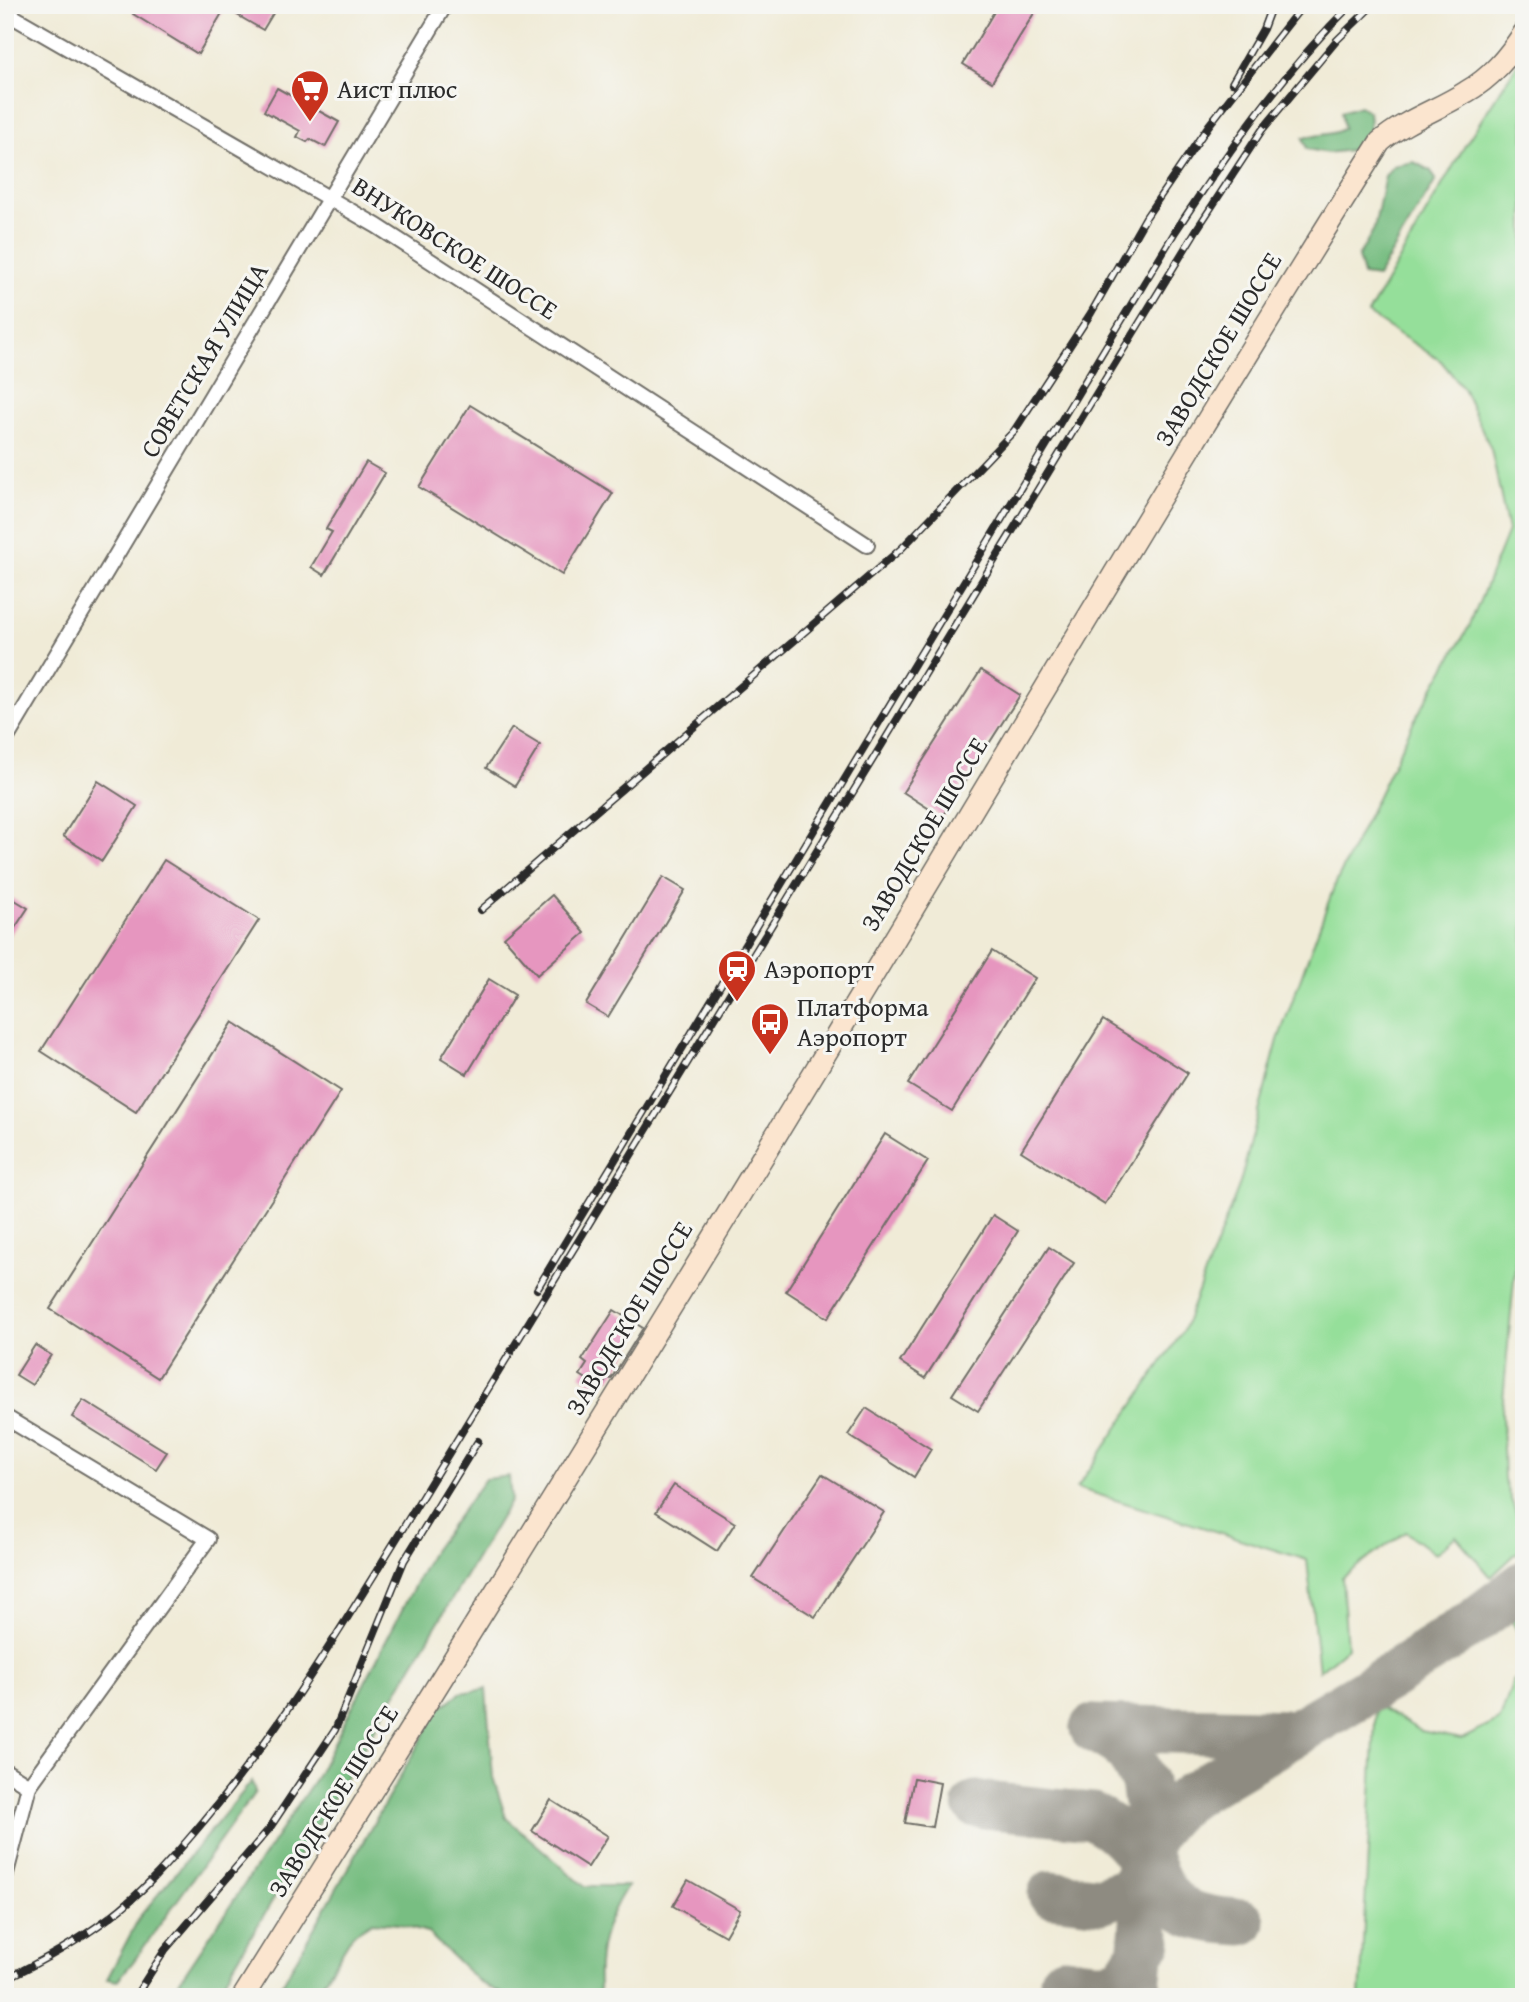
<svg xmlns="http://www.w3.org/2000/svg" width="1529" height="2002" font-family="'Gentium Book Plus',serif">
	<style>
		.green { fill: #95df9a; stroke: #608562; stroke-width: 2 }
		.forest { fill: #78be82; stroke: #527456; stroke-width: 2 }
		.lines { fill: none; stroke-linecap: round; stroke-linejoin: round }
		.taxiway { stroke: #8e8b81; stroke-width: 47 }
		.building { fill: #e696bf }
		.street-casing { stroke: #706e67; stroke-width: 18 }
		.secondary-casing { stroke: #706e67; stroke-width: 24 }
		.street { stroke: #fff; stroke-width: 14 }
		.secondary { stroke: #fbe5cf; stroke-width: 21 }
		.rail-casing { stroke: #2b2b2b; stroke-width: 8 }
		.rail { stroke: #f6f6f2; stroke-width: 5; stroke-dasharray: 16; stroke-linecap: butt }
		.labels { text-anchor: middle; stroke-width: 6; stroke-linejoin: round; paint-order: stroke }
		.poi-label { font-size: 26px; fill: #2b2b2b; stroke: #f6f6f2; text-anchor: start }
		.street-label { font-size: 26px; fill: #2b2b2b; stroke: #f6f6f2 }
	</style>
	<rect width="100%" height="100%" fill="#f6f6f2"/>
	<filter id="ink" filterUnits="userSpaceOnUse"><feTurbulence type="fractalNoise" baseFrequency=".0143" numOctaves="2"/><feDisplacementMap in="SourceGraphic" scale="14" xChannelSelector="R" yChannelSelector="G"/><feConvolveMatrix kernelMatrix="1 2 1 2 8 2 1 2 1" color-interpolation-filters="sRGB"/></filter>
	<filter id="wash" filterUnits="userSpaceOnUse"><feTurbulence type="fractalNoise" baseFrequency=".00686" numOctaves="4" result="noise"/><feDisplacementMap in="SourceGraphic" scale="28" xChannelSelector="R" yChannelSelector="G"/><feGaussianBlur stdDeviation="1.57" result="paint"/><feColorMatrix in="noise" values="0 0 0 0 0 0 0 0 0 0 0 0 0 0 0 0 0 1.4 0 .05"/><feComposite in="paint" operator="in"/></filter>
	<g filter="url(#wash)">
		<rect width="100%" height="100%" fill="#f0ebd7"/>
		<g class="green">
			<polygon points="1524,54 1524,1171 1502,1411 1504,1480 1524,1535 1524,1546 1491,1577 1456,1536 1435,1554 1406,1532 1342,1577 1347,1648 1319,1671 1307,1560 1077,1488 1183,1331 1240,1183 1278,1040 1334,887 1414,721 1470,625 1508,531 1491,449 1463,388 1441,361 1368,314 1467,142"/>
			<polygon points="1524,1612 1524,1643 1510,1618"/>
			<polygon points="1524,1672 1524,1997 1360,1997 1376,1705 1421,1731 1462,1739 1500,1720 1513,1681"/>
		</g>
		<g class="forest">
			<path d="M1360,106l9,6c2,15 1,25 -10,37l-31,4 -21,-4 -4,-11c13,-4 31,-2 41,-10l-3,-16z"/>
			<polygon points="1414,162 1431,171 1436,180 1377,277 1363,275 1358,257 1374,229 1385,176 1393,166"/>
			<polygon points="509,1476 511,1500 215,1997 169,1997 317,1776 430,1555 485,1479"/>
			<path d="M486,1689l7,88 13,41 78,68h43c-23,36 -32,68 -27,111h-91l-30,-15 -52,-50 -27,-8 -28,-2 -19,12 -39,63h-39l163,-287 22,-17z"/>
			<polygon points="252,1781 255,1792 133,1962 117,1981 107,1979 140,1916"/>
		</g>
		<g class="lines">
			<g class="taxiway">
				<polyline points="1093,1728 1296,1733"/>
				<path d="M976,1804l116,12c23,12 44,29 51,55 6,22 -5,98 -7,126"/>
				<polyline points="1051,1894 1101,1900 1127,1891 1144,1872 1149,1817 1144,1782 1129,1754 1118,1743 1093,1728"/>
				<path d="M1242,1922c-58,-2 -80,-15 -96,-73 12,-27 30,-44 55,-60l187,-111 83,-54 53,-40"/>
				<path d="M1063,1980c20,2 49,11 64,-6 8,-10 13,-22 22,-32"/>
			</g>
		</g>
		<g id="blocks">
			<g class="building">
				<polygon points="139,5 278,5 263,30 225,8 198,54 133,14"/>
				<polygon points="998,5 1039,5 992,82 963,64"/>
				<polygon points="277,88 339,122 325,147 310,139 307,142 297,137 300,131 264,111"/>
				<polygon points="470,405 613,493 562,575 419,487"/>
				<polygon points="366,462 385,473 324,575 311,567 332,532 326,529"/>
				<polygon points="981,670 1020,695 942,817 903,792"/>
				<polygon points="512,728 540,745 515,786 486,768"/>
				<polygon points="98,781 137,806 102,861 63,836"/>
				<polygon points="164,860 259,920 136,1112 41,1051"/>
				<polygon points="663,877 685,890 608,1017 586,1004"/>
				<polygon points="5,894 28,908 5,943"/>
				<polygon points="552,895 585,933 537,975 504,937"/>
				<polygon points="992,951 1035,978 952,1111 908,1084"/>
				<polygon points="489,979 515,995 467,1074 441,1058"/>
				<polygon points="1103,1020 1188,1073 1105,1204 1021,1151"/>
				<polygon points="233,1022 341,1091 158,1378 50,1309"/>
				<polygon points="885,1134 928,1161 828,1318 786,1291"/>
				<polygon points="993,1215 1018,1231 925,1378 900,1362"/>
				<polygon points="1049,1247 1074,1263 978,1411 952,1395"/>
				<polygon points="614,1310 643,1328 611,1379 608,1377 601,1388 580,1375 587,1364 582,1360"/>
				<polygon points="35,1345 51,1355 32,1385 16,1375"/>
				<polygon points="83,1400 167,1452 156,1469 72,1417"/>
				<polygon points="866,1408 931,1449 914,1477 848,1435"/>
				<polygon points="822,1474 884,1512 815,1617 753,1578"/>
				<polygon points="674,1485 735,1523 717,1551 656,1512"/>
				<polygon points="914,1778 940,1783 932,1827 905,1823"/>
				<polygon points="551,1800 608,1836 588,1867 532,1831"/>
				<polygon points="688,1880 740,1910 725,1936 673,1906"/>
			</g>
		</g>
	</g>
	<g filter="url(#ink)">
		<use href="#blocks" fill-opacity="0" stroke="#706e67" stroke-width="2"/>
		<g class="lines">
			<defs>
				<g id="street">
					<polyline points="5,12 377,226 867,545"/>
					<polyline points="5,741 445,5"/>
					<polyline points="5,1417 208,1539 29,1786 5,1877"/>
					<polyline points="5,1771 29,1786"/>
				</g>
				<path id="secondary" d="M243,1997c238,-380 474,-761 704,-1145 143,-238 285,-476 433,-710 25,-22 58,-32 86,-50 25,-14 42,-35 58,-59"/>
			</defs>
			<use href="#street" class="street-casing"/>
			<use href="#secondary" class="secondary-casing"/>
			<use href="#street" class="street"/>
			<use href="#secondary" class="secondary"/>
			<defs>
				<g id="rail">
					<polyline points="1232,83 1263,29 1272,5"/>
					<polyline points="481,910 902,548 1014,431 1091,313 1146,217 1209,125 1303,5"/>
					<path d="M537,1289l638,-1057c53,-80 107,-159 176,-227"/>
					<path d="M5,1979c36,-17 73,-38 105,-62 31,-23 58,-54 82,-82 80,-93 144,-198 208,-302l797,-1304 65,-99 75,-90 36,-35"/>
					<polyline points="135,1997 165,1950 269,1829 335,1730 404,1561 478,1441"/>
				</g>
			</defs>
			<use href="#rail" class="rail-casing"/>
			<use href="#rail" class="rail"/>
		</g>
	</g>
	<defs>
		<symbol id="supermarket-pin" viewBox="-11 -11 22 30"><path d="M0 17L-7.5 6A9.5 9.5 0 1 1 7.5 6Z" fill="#c8321e" stroke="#f6f6f2"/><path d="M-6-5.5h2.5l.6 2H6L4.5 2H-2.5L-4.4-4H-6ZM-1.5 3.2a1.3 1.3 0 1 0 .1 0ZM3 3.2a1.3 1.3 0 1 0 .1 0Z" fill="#fff"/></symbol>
		<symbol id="station-pin" viewBox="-11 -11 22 30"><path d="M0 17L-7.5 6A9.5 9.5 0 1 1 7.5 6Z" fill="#c8321e" stroke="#f6f6f2"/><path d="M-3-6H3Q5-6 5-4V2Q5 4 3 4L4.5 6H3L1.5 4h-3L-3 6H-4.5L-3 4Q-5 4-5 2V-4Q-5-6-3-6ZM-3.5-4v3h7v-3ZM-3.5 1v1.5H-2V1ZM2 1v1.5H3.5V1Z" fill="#fff"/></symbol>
		<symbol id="bus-pin" viewBox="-11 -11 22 30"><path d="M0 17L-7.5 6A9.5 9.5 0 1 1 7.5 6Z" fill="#c8321e" stroke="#f6f6f2"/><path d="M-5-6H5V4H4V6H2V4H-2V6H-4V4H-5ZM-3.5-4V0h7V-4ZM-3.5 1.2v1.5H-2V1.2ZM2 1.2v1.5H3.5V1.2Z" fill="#fff"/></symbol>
	</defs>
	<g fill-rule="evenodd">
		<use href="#supermarket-pin" x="288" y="67" width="44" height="60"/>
		<use href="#station-pin" x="715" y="947" width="44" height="60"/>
		<use href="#bus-pin" x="748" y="1000" width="44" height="60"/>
	</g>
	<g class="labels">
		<g class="poi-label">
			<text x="337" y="98">Аист плюс</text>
			<text x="764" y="978">Аэропорт</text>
			<text x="797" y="1016">Платформа<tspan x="797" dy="30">Аэропорт</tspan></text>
		</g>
		<g class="street-label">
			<text transform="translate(455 248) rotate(33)" y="9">ВНУКОВСКОЕ ШОССЕ</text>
			<text transform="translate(1218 349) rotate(-59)" y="9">ЗАВОДСКОЕ ШОССЕ</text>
			<text transform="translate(204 360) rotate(-59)" y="9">СОВЕТСКАЯ УЛИЦА</text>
			<text transform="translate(924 834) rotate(-59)" y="9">ЗАВОДСКОЕ ШОССЕ</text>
			<text transform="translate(629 1318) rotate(-59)" y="9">ЗАВОДСКОЕ ШОССЕ</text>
			<text transform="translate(333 1801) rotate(-58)" y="9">ЗАВОДСКОЕ ШОССЕ</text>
		</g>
	</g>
	<rect width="1529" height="2002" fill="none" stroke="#f6f6f2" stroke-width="28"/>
</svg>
